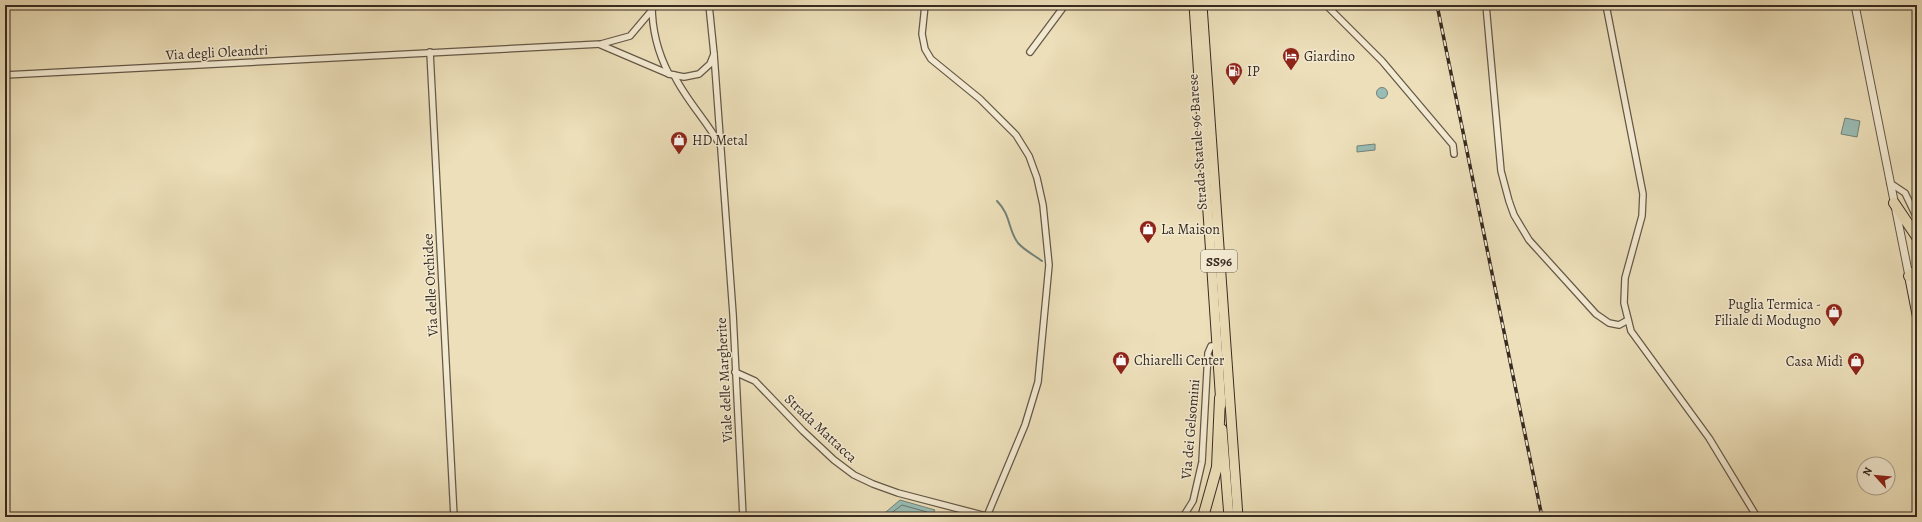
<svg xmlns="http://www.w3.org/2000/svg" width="1922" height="522" font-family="Alegreya,serif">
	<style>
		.water { fill: #99bcb4; stroke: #728279 }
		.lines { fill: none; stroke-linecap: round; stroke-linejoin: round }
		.shore { stroke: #68746a; stroke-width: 1 }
		.stream { stroke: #728279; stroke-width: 2 }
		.minor-casing { stroke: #655847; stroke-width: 8 }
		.tertiary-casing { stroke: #655847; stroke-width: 9 }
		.secondary-casing { stroke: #382b21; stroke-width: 10 }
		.primary-casing { stroke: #382b21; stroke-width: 11 }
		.motorway-casing { stroke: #382b21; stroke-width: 12 }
		.minor { stroke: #f3ead2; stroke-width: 5.5 }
		.tertiary { stroke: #f3ead2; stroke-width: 7 }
		.secondary { stroke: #f3ead2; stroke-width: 8 }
		.primary { stroke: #ecdfb9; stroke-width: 9 }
		.motorway { stroke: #ecdfb9; stroke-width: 10 }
		.rail-casing { stroke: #382b21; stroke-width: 3.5 }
		.rail { stroke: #f3ead2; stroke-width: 2; stroke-dasharray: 6; stroke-linecap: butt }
		.labels { text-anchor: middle; stroke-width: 3; stroke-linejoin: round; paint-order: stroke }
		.shield { fill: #f3ead2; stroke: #706456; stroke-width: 1 }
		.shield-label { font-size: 13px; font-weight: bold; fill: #382b21 }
		.street-label { font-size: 14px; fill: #382b21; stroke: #f3ead2 }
		.poi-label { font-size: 14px; fill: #382b21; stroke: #f3ead2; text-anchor: start }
	</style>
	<rect width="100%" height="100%" fill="#ecdfb9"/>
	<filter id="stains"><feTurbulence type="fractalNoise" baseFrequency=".005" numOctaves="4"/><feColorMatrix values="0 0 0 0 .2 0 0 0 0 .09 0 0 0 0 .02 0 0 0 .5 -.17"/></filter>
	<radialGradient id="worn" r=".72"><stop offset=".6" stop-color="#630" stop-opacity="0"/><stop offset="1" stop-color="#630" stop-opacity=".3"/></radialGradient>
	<g class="water">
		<circle cx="1382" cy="93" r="5.5"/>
		<polygon points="1845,118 1860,121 1857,137 1841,134"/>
		<polygon points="1375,144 1375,150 1357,152 1357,146"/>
		<polygon points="900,500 935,510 931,517 880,517"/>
	</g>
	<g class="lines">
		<polyline class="shore" points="886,517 902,505 927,512 928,517"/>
		<path class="stream" d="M997,201c14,14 11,29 21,42 6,7 16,12 24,18"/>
		<defs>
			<g id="minor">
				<path d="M652,5c0,24 6,48 17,69"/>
				<polyline points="925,5 922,34 925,49 931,59 980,99 1016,135 1029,156 1037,178 1043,205 1049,265 1038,382 1025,425 987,516"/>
				<polyline points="1326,5 1382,61 1453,145 1454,154"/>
				<polyline points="1486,5 1501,171 1509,201 1514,215 1529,240 1596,314 1609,323 1619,325 1628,320"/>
				<polyline points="1606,5 1643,194 1642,216 1625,278 1624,303 1631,331 1709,438 1757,517"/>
				<polyline points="601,45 669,74 684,77 699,74 710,64 714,54 709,5"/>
				<polyline points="430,52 454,517"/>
				<polyline points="1030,52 1065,5"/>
				<polyline points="714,54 733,314 743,517"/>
				<polyline points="5,75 601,44 630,36 652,10"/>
				<path d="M674,75c12,25 32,45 46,70"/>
				<polyline points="1890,183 1905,193 1917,218"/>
				<polyline points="735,372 755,381 803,431 834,460 854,475 873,484 898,493 990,517"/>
				<polyline points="1183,517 1193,501 1202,462 1208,353 1211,346 1217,346"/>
			</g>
			<polyline id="tertiary" points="1855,5 1909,276"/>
			<polyline id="secondary" points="1909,276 1917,317"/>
			<g id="primary">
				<polyline points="1194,5 1221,405"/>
				<polyline points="1202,5 1238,517"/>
				<polyline points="1222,429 1229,517"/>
			</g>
			<g id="motorway">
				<polyline points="1894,203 1917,237"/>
				<polyline points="1909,276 1917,270"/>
				<polyline points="1203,517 1217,467 1220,398"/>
			</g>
		</defs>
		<use href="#minor" class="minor-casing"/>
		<use href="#tertiary" class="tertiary-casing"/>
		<use href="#secondary" class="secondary-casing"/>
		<use href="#primary" class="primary-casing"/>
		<use href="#motorway" class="motorway-casing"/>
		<use href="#minor" class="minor"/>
		<use href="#tertiary" class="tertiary"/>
		<use href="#secondary" class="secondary"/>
		<use href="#primary" class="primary"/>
		<use href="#motorway" class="motorway"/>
		<defs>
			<polyline id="rail" points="1437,5 1542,517"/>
		</defs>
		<use href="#rail" class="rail-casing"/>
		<use href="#rail" class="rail"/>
	</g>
	<defs>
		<symbol id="hotel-pin" viewBox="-11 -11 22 30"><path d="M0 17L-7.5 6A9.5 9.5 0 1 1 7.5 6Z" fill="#8f2418" stroke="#f3ead2"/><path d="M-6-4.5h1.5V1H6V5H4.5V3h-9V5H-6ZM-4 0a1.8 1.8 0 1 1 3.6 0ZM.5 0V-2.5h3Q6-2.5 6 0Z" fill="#fff"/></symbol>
		<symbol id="fuel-pin" viewBox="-11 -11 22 30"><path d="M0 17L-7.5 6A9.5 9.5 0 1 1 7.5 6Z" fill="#8f2418" stroke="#f3ead2"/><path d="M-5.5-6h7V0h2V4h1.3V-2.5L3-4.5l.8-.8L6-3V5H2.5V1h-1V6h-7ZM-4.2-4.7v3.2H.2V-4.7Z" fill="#fff"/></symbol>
		<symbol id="shop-pin" viewBox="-11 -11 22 30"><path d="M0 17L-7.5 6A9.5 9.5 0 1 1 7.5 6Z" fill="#8f2418" stroke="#f3ead2"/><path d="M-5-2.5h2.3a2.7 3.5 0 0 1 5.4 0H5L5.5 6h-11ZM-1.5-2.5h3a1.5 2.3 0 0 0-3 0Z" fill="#fff"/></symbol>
	</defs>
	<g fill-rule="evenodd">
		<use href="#hotel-pin" x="1281" y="46" width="20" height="27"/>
		<use href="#fuel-pin" x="1224" y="61" width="20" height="27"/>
		<use href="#shop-pin" x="669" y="130" width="20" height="27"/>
		<use href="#shop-pin" x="1138" y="219" width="20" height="27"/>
		<use href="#shop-pin" x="1824" y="302" width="20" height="27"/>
		<use href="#shop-pin" x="1111" y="350" width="20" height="27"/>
		<use href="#shop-pin" x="1846" y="351" width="20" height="27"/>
	</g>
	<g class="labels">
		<rect class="shield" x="1201" y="250" width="36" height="22" rx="3"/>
		<g class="shield-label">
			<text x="1219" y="266">SS96</text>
		</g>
		<g class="street-label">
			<text transform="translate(217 52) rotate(-3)" y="5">Via degli Oleandri</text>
			<text transform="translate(1197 142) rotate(-94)" y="5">Strada Statale 96 Barese</text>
			<text transform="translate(430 285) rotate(-93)" y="5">Via delle Orchidee</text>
			<text transform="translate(724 380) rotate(-93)" y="5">Viale delle Margherite</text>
			<text transform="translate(821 428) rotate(43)" y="5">Strada Mattacca</text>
			<text transform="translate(1190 429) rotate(-85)" y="5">Via dei Gelsomini</text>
		</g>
		<g class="poi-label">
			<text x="1304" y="61">Giardino</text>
			<text x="1247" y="76">IP</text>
			<text x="692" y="145">HD Metal</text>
			<text x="1161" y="234">La Maison</text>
			<text x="1821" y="309" text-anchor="end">Puglia Termica -<tspan x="1821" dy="16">Filiale di Modugno</tspan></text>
			<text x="1134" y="365">Chiarelli Center</text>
			<text x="1843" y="366" text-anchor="end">Casa Midì</text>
		</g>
	</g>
	<rect width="1922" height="522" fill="none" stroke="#ecdfb9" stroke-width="20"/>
	<rect x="6" y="6" width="1910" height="510" fill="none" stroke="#382b21" stroke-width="2"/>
	<rect x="10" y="10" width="1902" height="502" fill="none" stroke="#382b21"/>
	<g transform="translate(1876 476) rotate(297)"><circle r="19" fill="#f3ead2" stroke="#a89e8b"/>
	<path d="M0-3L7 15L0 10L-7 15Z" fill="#8f2418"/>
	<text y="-6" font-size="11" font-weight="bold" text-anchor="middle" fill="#382b21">N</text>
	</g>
	<rect width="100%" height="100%" filter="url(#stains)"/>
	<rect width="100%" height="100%" fill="url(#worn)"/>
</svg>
